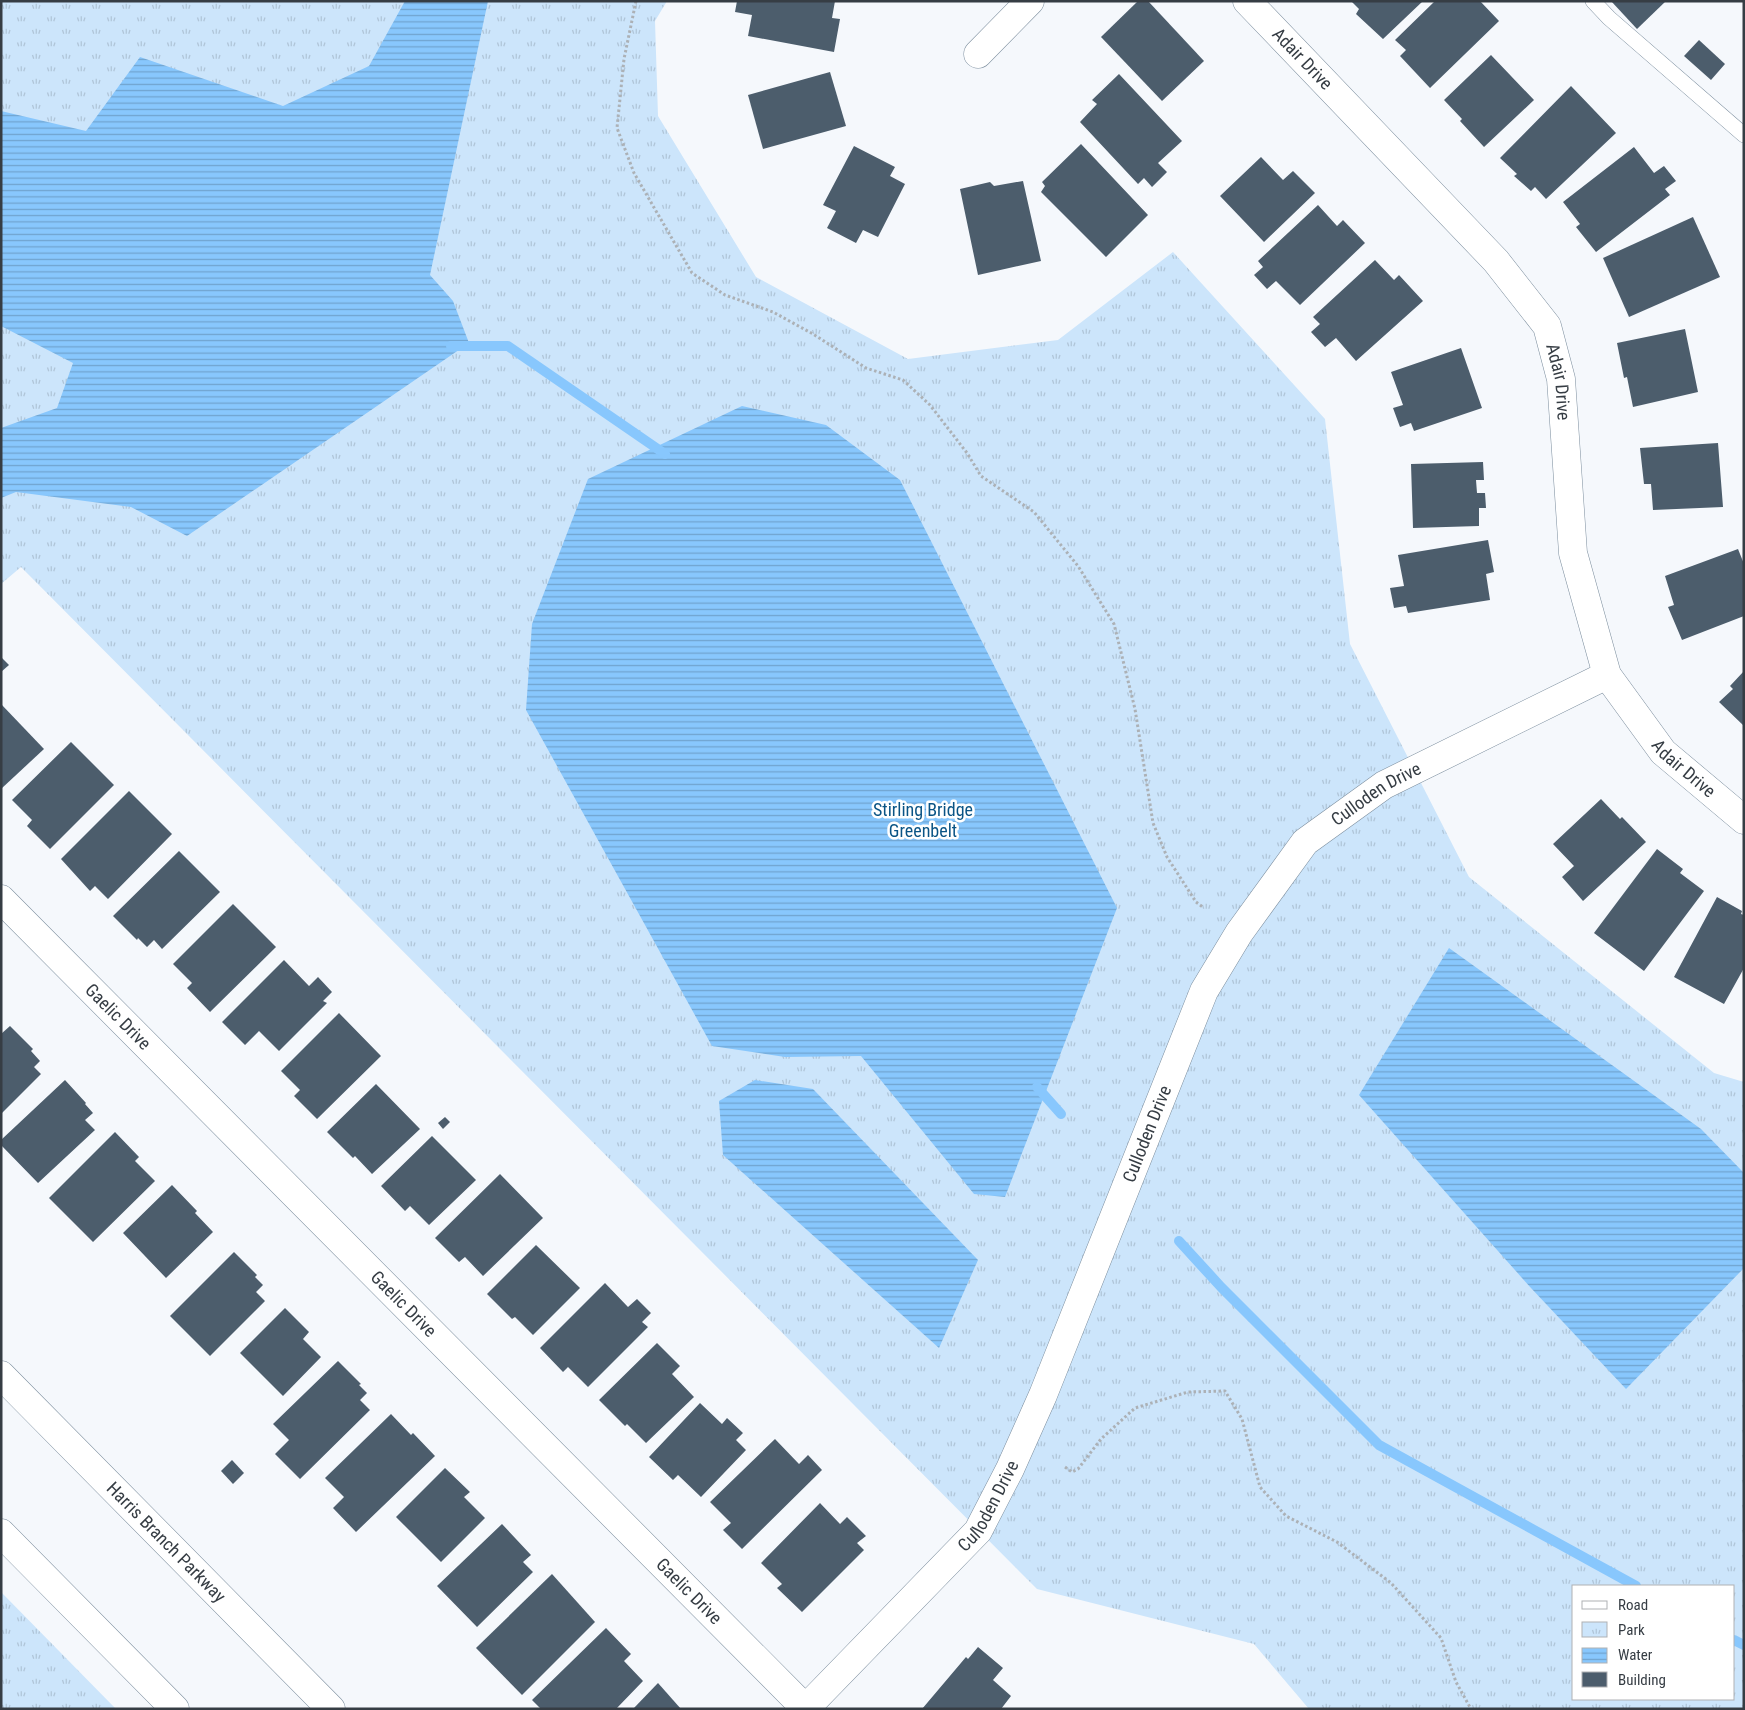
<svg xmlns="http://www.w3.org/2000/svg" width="1745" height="1710" font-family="'Roboto Condensed',sans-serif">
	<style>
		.park { fill: url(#park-tufts); fill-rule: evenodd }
		.water { fill: url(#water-rules) }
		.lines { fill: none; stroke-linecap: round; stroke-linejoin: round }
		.stream { stroke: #88c7fd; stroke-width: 10 }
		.building { fill: #4c5d6c }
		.lane-casing { stroke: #7c8e9e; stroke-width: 16 }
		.street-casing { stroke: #7c8e9e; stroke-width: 29 }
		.secondary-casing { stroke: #7c8e9e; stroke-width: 29 }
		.path { stroke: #acb1b6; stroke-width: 3; stroke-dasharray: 2.5 2.5; stroke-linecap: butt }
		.lane { stroke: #fff; stroke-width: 15 }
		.street { stroke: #fff; stroke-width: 28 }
		.secondary { stroke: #fff; stroke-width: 28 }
		.labels { text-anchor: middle; stroke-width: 5; stroke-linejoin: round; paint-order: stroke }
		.street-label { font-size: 18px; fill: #363d44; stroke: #fff }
		.park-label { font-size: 18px; fill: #0a5485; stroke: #fff }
	</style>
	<defs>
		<pattern id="park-tufts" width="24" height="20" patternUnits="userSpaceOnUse" patternTransform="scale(1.25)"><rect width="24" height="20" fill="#cce5fb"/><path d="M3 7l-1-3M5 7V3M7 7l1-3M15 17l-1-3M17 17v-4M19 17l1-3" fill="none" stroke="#b0c5d8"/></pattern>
		<pattern id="water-rules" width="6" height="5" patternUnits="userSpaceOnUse" patternTransform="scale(1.25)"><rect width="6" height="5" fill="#88c7fd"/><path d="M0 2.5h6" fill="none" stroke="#70a3ce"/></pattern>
	</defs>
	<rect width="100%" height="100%" fill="#f5f8fc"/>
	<g class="park">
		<path d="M1,1h666l-12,20 3,95 98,161 152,82 150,-19 115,-88 152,167 25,225 119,233 245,196 30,9v627h-435l-55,-65 -217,-55 -1016,-1022 -20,17zM1574,1586h160v113h-160z"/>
		<polygon points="1,1592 116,1709 1,1709"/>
	</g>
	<g class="water">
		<polygon points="405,1 488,1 430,275 453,301 469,343 187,536 131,507 16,492 1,498 1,428 57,408 73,363 1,326 1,111 86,131 140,57 283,106 369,66"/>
		<polygon points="742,406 826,425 900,480 1117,908 1005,1197 974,1194 861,1056 785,1057 712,1046 526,710 532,624 588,479"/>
		<polygon points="1449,948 1701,1129 1744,1173 1744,1268 1626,1389 1531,1288 1359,1095"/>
		<polygon points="755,1080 813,1089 978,1260 939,1348 723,1155 719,1101"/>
	</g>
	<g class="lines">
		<g class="stream">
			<polyline points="451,346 508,346 665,454"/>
			<polyline points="1037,1087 1061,1114"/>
			<polyline points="1179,1241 1221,1287 1379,1445 1636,1586"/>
			<polyline points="1734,1640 1744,1645"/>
		</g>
	</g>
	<g class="building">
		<polygon points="737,1 835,1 832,18 840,19 834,52 748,36 752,15 735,12"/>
		<polygon points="1138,1 1148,1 1204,61 1162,101 1101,37"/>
		<polygon points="1351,1 1423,1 1383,39 1356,14 1359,9"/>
		<polygon points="1435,1 1480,1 1499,21 1430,88 1400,56 1406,50 1395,40"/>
		<polygon points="1611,1 1666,1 1637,29"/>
		<polygon points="1699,40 1725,64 1711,80 1684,56"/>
		<polygon points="1491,55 1534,100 1484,147 1460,121 1462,119 1444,100"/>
		<polygon points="830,72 846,126 763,149 748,95"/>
		<polygon points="1119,74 1182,141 1158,163 1167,172 1152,187 1144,178 1138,184 1080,122 1097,104 1092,100"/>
		<polygon points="1571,86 1616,133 1546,199 1535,187 1531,191 1514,176 1517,174 1500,158"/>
		<polygon points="1081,144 1148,215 1106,257 1041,192 1045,186 1042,182"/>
		<polygon points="854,146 895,167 890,176 905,184 878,237 863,230 856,243 827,228 836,211 823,205"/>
		<polygon points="1634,147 1654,173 1664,166 1676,181 1665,189 1670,195 1596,252 1576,227 1580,224 1563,202"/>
		<polygon points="1261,157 1283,180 1293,171 1315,193 1264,242 1220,196"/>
		<polygon points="1023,181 1041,261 978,275 960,189 990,182 994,186"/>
		<polygon points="1318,205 1337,226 1343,220 1365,243 1300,305 1276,281 1267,289 1254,275 1263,267 1258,261"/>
		<polygon points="1693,217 1720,277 1629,317 1603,258"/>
		<polygon points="1375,260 1394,280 1399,275 1423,301 1356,361 1336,338 1325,347 1311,332 1320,324 1313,317"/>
		<polygon points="1685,329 1698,392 1633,407 1627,377 1624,378 1617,343"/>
		<polygon points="1461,348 1482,408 1414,431 1411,423 1400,427 1393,408 1403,405 1391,372"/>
		<polygon points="1718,443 1723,507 1653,510 1651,484 1644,484 1640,448"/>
		<polygon points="1483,462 1484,480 1476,480 1477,493 1485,493 1486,508 1479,508 1479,526 1413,528 1411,464"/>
		<polygon points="1488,540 1494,572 1486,574 1490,600 1408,613 1406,606 1394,608 1390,588 1404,586 1398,555"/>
		<polygon points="1738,549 1744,564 1744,616 1682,640 1668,607 1674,605 1665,576"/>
		<polygon points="1,657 9,665 1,672"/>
		<polygon points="1744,671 1744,726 1719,702 1733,689 1730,686"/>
		<polygon points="1,704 44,749 1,789"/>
		<polygon points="71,742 114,785 50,849 27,826 32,820 12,800"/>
		<polygon points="129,791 172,834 108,899 95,886 90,891 61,859"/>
		<polygon points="1601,799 1620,819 1622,817 1646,842 1583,901 1562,877 1574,866 1553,844"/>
		<polygon points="1657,849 1683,869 1680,873 1704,891 1644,971 1594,933"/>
		<polygon points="179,851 220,892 162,949 154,940 147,947 138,938 137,940 113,916"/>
		<polygon points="1717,897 1742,911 1741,914 1744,915 1744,968 1724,1004 1674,977"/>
		<polygon points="233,904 276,947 210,1012 187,988 192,983 173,964"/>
		<polygon points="284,960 309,986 318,977 332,992 323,1001 327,1003 279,1051 259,1031 245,1045 222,1022"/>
		<polygon points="339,1013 381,1056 317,1119 294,1096 300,1090 281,1071"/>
		<polygon points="10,1026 33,1049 31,1051 40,1061 34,1067 41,1074 1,1114 1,1034"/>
		<polygon points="65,1080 86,1103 85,1104 93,1113 85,1120 95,1130 38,1183 1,1145 1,1140"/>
		<polygon points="376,1084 420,1129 372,1174 355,1156 353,1158 327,1132"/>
		<polygon points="445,1117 450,1122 443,1129 438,1123"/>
		<polygon points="115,1132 139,1157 135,1161 155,1181 93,1242 49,1198"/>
		<polygon points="432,1136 476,1180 429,1225 410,1206 405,1211 381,1186"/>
		<polygon points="500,1174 543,1218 483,1276 465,1257 459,1262 435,1238"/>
		<polygon points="172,1185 197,1211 195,1213 213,1232 166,1278 123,1233"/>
		<polygon points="536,1245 580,1288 533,1335 515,1317 512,1319 487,1294"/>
		<polygon points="234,1252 257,1275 255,1277 263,1285 256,1292 265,1301 210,1356 170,1316"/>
		<polygon points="605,1283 628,1307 637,1299 651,1313 642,1322 648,1327 588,1387 568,1367 563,1372 540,1348"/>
		<polygon points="285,1308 309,1332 303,1339 321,1357 283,1396 240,1353"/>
		<polygon points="657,1343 680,1366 672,1374 694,1397 646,1443 627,1424 625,1426 599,1400"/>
		<polygon points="338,1361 361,1384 359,1385 367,1393 360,1400 370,1410 300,1479 275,1454 289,1440 273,1424"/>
		<polygon points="700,1403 722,1424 727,1418 743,1433 736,1440 746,1450 701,1497 678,1475 673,1480 649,1457"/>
		<polygon points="391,1414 411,1435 413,1433 435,1456 356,1532 333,1508 344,1497 325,1478"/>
		<polygon points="775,1439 799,1464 808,1455 822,1470 742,1549 723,1530 731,1523 710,1502"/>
		<polygon points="232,1460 244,1473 233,1484 221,1471"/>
		<polygon points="445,1468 470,1492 464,1497 485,1518 441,1562 396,1517"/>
		<polygon points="820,1503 840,1524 847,1517 866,1536 857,1543 864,1550 802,1612 777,1588 782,1584 761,1563"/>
		<polygon points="502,1524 531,1555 523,1562 533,1572 477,1627 437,1586"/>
		<polygon points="552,1574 595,1622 522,1695 476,1648"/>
		<polygon points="606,1628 631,1654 624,1661 643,1681 616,1709 541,1709 532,1700"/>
		<polygon points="978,1647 1003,1668 993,1680 1011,1696 1001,1709 922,1709 966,1657 968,1659"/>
		<polygon points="658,1683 681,1709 633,1709"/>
	</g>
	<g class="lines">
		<defs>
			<polyline id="lane" points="1593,1 1609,18 1744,135"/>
			<g id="street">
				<path id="s1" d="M1247,1l249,260 51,65 14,53 12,174 34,122 56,77 81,68"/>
				<polyline points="978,54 1030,1"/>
				<path id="s2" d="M1,899l805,810"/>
				<path id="s3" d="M805,1709l173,-178 32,-62 33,-74 161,-404 35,-58 66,-91 79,-57 223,-110"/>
			</g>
			<g id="secondary">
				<path id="s4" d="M1,1375l330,334"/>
				<polyline points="1,1533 175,1709"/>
			</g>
		</defs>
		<use href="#lane" class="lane-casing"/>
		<use href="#street" class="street-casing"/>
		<use href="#secondary" class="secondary-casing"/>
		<g class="path">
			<polyline points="636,1 624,59 617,128 634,173 692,273 725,295 773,312 813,334 866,368 903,380 930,405 967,453 981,476 1034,512 1078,566 1114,624 1135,709 1153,823 1167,857 1196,902 1204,908"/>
			<polyline points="1065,1467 1072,1472 1078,1469 1101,1439 1135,1408 1188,1392 1225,1391 1242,1419 1260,1487 1286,1516 1337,1542 1391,1583 1441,1638 1456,1682 1471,1709"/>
		</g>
		<use href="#lane" class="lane"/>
		<use href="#street" class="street"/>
		<use href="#secondary" class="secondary"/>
	</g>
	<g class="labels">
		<g class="street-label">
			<text dy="6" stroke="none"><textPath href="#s1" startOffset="80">Adair Drive</textPath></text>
			<text dy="6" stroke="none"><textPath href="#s1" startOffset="500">Adair Drive</textPath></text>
			<text dy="6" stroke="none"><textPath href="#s1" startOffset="920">Adair Drive</textPath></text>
			<text dy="6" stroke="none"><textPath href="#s3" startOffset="1100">Culloden Drive</textPath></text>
			<text dy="6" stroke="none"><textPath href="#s2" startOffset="166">Gaelic Drive</textPath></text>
			<text dy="6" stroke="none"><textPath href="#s3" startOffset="680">Culloden Drive</textPath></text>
			<text dy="6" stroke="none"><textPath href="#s2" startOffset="571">Gaelic Drive</textPath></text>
			<text dy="6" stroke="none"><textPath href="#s3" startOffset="275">Culloden Drive</textPath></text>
			<text dy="6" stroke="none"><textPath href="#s4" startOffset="235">Harris Branch Parkway</textPath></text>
			<text dy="6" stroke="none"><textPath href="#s2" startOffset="976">Gaelic Drive</textPath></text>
		</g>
		<g class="park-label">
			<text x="923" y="816">Stirling Bridge<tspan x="923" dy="21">Greenbelt</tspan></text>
		</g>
	</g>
	<rect width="1745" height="1710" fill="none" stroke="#363d44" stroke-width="5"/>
	<rect x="1572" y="1585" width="162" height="115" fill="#ffffff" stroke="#afb1b4"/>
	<rect x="1582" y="1601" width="25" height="8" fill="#ffffff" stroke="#afb1b4"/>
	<text x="1618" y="1610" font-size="15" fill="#363d44">Road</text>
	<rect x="1582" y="1622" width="25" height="15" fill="url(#park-tufts)" stroke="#afb1b4"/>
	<text x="1618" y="1635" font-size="15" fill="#363d44">Park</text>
	<rect x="1582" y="1648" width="25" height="15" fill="url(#water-rules)" stroke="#afb1b4"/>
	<text x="1618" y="1660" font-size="15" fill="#363d44">Water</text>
	<rect x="1582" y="1672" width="25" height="15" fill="#4c5d6c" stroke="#afb1b4"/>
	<text x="1618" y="1685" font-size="15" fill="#363d44">Building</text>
</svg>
